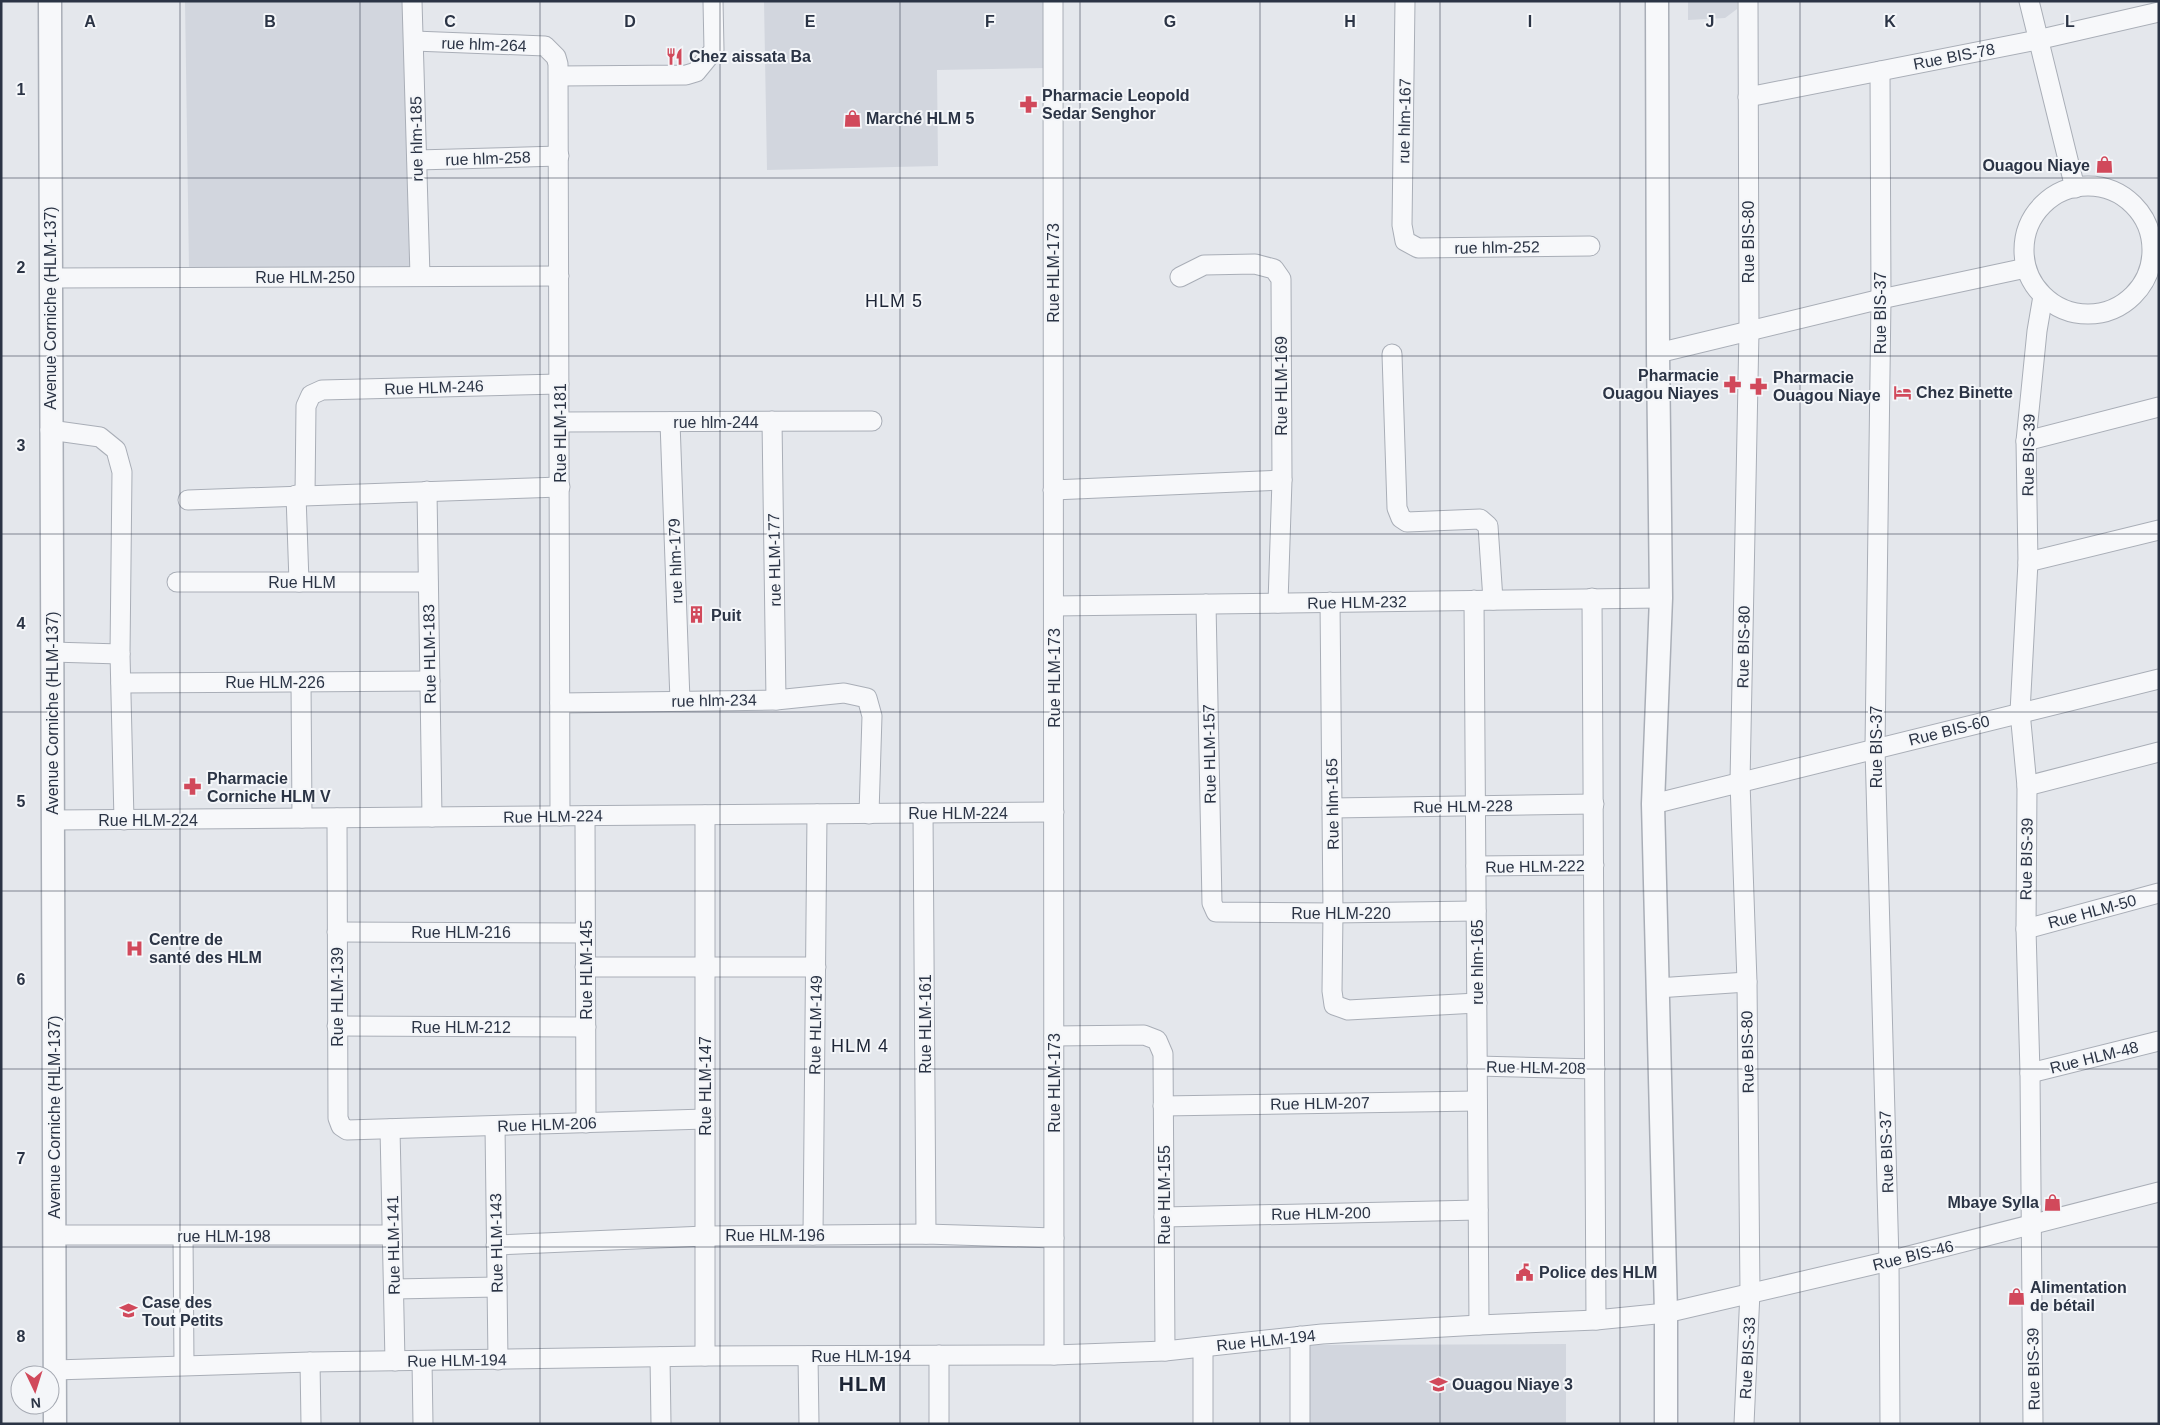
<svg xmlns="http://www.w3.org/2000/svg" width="2160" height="1425" font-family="Helvetica,sans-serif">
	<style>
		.built { fill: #d2d6de }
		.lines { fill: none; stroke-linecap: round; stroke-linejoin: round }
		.minor-casing { stroke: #a9aeb7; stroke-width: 21 }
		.tertiary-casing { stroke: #a9aeb7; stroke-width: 25 }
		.minor { stroke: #f7f8fa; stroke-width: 19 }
		.tertiary { stroke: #f7f8fa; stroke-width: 22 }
		.grid { fill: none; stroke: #2b3445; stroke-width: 1; stroke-opacity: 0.55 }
		.labels { text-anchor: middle; stroke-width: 4; stroke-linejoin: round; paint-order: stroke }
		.street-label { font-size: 16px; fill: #2b3445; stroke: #f4f6f9 }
		.poi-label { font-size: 16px; font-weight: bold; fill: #2b3445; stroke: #f4f6f9; text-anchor: start }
		.neighbourhood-label { font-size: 18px; letter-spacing: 1px; fill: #1d2536; stroke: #f4f6f9 }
		.district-label { font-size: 21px; font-weight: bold; letter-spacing: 1px; fill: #1d2536; stroke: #f4f6f9 }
		.grid-label { font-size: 16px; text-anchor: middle; font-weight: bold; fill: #2b3445; stroke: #f4f6f9; stroke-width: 4; stroke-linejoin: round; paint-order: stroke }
	</style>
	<rect width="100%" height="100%" fill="#e4e7ec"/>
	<g class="built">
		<polygon points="185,1 406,1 412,268 189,270"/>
		<polygon points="764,1 1044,1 1046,68 937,70 938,166 767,170"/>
		<polygon points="1688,1 1737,1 1737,9 1725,18 1688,20"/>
		<polygon points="1566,1344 1566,1424 1310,1424 1309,1345"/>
	</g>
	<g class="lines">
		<defs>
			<g id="minor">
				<polyline points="412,1 420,276"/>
				<polyline points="1053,1 1054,1355"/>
				<polyline points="1405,1 1402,225 1405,241 1418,248 1590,246"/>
				<polyline points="2029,1 2075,188"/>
				<polyline points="414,41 545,46 556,57 558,64 560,816"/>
				<polyline points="1880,71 1881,299 1875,748 1889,1261 1890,1424"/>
				<polyline points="559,76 686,75 696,72 714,50 713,1"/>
				<polyline points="1748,97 2037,40 2159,12"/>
				<polyline points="417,160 559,156"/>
				<circle cx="2088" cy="250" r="64"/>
				<polyline points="1180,277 1204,265 1255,264 1274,269 1281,279 1282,480 1278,603"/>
				<polyline points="50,278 559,276"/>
				<polyline points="1658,353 1881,299 2026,268"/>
				<polyline points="1392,354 1397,508 1401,518 1407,522 1480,519 1488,526 1493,600"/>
				<polyline points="772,421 776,700"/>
				<polyline points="560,422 872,421"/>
				<polyline points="670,422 680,701"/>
				<polyline points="50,430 100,437 116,450 122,472 120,654 124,820"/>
				<polyline points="2026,441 2159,407"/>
				<polyline points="1053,490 1282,480"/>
				<polyline points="427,491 432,817"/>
				<polyline points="296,495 299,582"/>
				<polyline points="305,495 306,406 311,395 322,390 559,384"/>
				<polyline points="188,500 560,487"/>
				<polyline points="2028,562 2159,530"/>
				<polyline points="177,582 428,582"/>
				<polyline points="1592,598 1596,1320"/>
				<polyline points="1474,600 1479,1325"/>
				<polyline points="1330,602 1333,913 1332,991 1334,1005 1348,1010 1477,1003"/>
				<polyline points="1206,604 1212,903 1216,912 1333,913 1476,911"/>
				<polyline points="1054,606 1661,598"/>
				<polyline points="52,652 120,654"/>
				<polyline points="301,682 302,818"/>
				<polyline points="121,683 430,681"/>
				<polyline points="560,703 776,700 844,693 867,698 872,716 869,814"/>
				<polyline points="2027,786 2159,752"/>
				<polyline points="1653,804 2159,679"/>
				<polyline points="1332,808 1594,804"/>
				<polyline points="923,813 926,1234"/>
				<polyline points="705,815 705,1356"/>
				<polyline points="585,816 586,1123"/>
				<polyline points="337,818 338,1118 341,1126 347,1130 705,1119"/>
				<polyline points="53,820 1054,812"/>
				<polyline points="1476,866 1594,865"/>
				<polyline points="2026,929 2159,893"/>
				<polyline points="337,932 585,933"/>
				<polyline points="585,967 816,967"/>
				<polyline points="1657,988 1747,982"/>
				<polyline points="337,1026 586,1027"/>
				<polyline points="1054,1036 1144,1035 1157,1040 1163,1054 1165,1351"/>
				<polyline points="1477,1066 1595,1069"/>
				<polyline points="2030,1073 2159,1041"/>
				<polyline points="1163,1106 1477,1101"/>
				<polyline points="495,1126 498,1360"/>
				<polyline points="390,1129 395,1361"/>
				<polyline points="1164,1217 1478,1210"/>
				<polyline points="55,1235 392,1235"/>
				<polyline points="813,1235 817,814"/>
				<polyline points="183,1236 184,1365"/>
				<polyline points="496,1245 705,1236 926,1234 1054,1238"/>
				<polyline points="394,1289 497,1287"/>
				<polyline points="1300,1336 1300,1424"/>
				<polyline points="939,1355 939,1424"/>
				<polyline points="808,1356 809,1424"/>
				<polyline points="660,1357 661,1424"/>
				<polyline points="422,1361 423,1424"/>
				<polyline points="310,1362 311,1424"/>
				<polyline points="55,1370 310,1362 705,1356 1054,1355 1165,1351 1322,1334 1479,1325 1596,1320 1666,1313 1889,1261 2159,1192"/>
				<polyline points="1203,1424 1203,1347"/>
				<polyline points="1744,1424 1750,1292 1747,982 1740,782 1749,331 1748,1"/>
				<polyline points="2033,1424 2030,1073 2026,929 2027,786 2020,712 2028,562 2026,441 2037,331 2043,296"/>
			</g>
			<g id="tertiary">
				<polyline points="50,1 55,1424"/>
				<polyline points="1657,1 1658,353 1661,598 1653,804 1666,1313 1666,1424"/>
			</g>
		</defs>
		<use href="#minor" class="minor-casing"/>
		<use href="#tertiary" class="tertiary-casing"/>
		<use href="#minor" class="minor"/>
		<use href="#tertiary" class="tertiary"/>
	</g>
	<path class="grid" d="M180,1v1423M360,1v1423M540,1v1423M720,1v1423M900,1v1423M1080,1v1423M1260,1v1423M1440,1v1423M1620,1v1423M1800,1v1423M1980,1v1423M1,178h2158M1,356h2158M1,534h2158M1,712h2158M1,891h2158M1,1069h2158M1,1247h2158"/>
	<defs>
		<symbol id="restaurant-bare" viewBox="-9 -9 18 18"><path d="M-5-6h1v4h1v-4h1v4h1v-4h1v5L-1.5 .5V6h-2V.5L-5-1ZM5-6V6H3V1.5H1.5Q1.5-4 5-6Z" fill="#d1495b" stroke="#f4f6f9" stroke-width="2.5" paint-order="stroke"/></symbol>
		<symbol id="pharmacy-bare" viewBox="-9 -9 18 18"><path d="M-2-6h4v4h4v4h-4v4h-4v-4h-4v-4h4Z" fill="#d1495b" stroke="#f4f6f9" stroke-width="2.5" paint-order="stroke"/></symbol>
		<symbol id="shop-bare" viewBox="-9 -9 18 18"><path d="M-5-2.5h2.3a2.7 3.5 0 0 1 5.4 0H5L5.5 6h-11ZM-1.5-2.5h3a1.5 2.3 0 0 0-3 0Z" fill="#d1495b" stroke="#f4f6f9" stroke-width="2.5" paint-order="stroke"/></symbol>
		<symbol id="hotel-bare" viewBox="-9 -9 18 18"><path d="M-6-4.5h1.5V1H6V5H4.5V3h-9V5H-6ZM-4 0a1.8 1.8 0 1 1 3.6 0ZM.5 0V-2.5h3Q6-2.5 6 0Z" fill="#d1495b" stroke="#f4f6f9" stroke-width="2.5" paint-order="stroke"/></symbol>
		<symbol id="building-bare" viewBox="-9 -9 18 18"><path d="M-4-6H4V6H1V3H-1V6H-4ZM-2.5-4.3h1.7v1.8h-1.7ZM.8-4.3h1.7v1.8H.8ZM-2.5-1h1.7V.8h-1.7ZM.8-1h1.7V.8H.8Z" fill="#d1495b" stroke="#f4f6f9" stroke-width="2.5" paint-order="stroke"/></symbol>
		<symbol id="hospital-bare" viewBox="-9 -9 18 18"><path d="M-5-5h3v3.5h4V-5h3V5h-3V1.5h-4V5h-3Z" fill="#d1495b" stroke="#f4f6f9" stroke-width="2.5" paint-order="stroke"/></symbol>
		<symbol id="civic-bare" viewBox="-9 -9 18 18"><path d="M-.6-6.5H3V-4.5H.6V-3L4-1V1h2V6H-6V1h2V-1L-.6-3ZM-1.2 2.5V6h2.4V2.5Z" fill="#d1495b" stroke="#f4f6f9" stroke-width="2.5" paint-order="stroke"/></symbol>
		<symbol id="school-bare" viewBox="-9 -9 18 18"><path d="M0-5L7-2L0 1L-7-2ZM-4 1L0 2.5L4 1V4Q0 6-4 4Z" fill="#d1495b" stroke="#f4f6f9" stroke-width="2.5" paint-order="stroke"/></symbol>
	</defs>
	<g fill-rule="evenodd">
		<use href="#restaurant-bare" x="662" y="44" width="25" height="25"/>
		<use href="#pharmacy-bare" x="1016" y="92" width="25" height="25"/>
		<use href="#shop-bare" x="840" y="106" width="25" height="25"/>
		<use href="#shop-bare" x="2092" y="152" width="25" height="25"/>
		<use href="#pharmacy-bare" x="1720" y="372" width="25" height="25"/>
		<use href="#pharmacy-bare" x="1746" y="374" width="25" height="25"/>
		<use href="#hotel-bare" x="1890" y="380" width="25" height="25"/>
		<use href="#building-bare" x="684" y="602" width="25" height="25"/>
		<use href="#pharmacy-bare" x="180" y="774" width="25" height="25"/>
		<use href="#hospital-bare" x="122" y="936" width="25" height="25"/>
		<use href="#shop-bare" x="2040" y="1190" width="25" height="25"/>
		<use href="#civic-bare" x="1512" y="1260" width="25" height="25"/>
		<use href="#shop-bare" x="2004" y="1284" width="25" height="25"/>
		<use href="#school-bare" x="116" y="1298" width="25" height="25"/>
		<use href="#school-bare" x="1426" y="1372" width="25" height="25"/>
	</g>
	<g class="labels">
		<g class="street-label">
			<text transform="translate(484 44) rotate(2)" y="6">rue hlm-264</text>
			<text transform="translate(1954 56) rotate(-11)" y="6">Rue BIS-78</text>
			<text transform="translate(1404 121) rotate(-89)" y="6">rue hlm-167</text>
			<text transform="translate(416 139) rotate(-91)" y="6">rue hlm-185</text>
			<text transform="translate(488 158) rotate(-2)" y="6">rue hlm-258</text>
			<text transform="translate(1748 242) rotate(-90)" y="6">Rue BIS-80</text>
			<text transform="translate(1497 247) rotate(-1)" y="6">rue hlm-252</text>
			<text transform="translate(1053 273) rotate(-90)" y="6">Rue HLM-173</text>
			<text x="305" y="283">Rue HLM-250</text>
			<text transform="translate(50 308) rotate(-90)" y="6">Avenue Corniche (HLM-137)</text>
			<text transform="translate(1880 313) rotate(-90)" y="6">Rue BIS-37</text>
			<text transform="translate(1281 386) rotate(-90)" y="6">Rue HLM-169</text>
			<text transform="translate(434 387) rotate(-2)" y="6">Rue HLM-246</text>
			<text x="716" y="428">rue hlm-244</text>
			<text transform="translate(560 433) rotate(-90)" y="6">Rue HLM-181</text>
			<text transform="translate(2028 455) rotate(-89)" y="6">Rue BIS-39</text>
			<text transform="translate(774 560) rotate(-91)" y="6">rue HLM-177</text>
			<text transform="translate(675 561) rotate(-92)" y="6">rue hlm-179</text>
			<text x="302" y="588">Rue HLM</text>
			<text transform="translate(1357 602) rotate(-1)" y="6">Rue HLM-232</text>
			<text transform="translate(1743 647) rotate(-89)" y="6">Rue BIS-80</text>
			<text transform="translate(429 654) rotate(-91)" y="6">Rue HLM-183</text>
			<text transform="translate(1054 678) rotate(-90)" y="6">Rue HLM-173</text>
			<text x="275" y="688">Rue HLM-226</text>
			<text transform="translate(714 700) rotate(-1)" y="6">rue hlm-234</text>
			<text transform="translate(52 713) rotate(-90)" y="6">Avenue Corniche (HLM-137)</text>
			<text transform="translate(1949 730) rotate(-14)" y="6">Rue BIS-60</text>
			<text transform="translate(1876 747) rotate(-90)" y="6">Rue BIS-37</text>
			<text transform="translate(1209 754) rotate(-91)" y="6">Rue HLM-157</text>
			<text transform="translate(1332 804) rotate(-91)" y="6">Rue hlm-165</text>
			<text transform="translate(1463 806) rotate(-1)" y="6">Rue HLM-228</text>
			<text x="958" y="819">Rue HLM-224</text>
			<text transform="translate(553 816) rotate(-1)" y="6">Rue HLM-224</text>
			<text x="148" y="826">Rue HLM-224</text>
			<text transform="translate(2026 859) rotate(-89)" y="6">Rue BIS-39</text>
			<text transform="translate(1535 866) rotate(-1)" y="6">Rue HLM-222</text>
			<text transform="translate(2092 911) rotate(-15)" y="6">Rue HLM-50</text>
			<text x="1341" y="919">Rue HLM-220</text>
			<text x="461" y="938">Rue HLM-216</text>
			<text transform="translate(1477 962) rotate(-90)" y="6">rue hlm-165</text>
			<text transform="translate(586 970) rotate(-90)" y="6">Rue HLM-145</text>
			<text transform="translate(337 997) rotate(-90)" y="6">Rue HLM-139</text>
			<text transform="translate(925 1024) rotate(-90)" y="6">Rue HLM-161</text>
			<text transform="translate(815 1025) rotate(-89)" y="6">Rue HLM-149</text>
			<text x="461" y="1033">Rue HLM-212</text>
			<text transform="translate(1747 1052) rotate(-91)" y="6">Rue BIS-80</text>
			<text transform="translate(2094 1057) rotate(-14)" y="6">Rue HLM-48</text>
			<text transform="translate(1536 1067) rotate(1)" y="6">Rue HLM-208</text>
			<text transform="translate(1054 1083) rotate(-90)" y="6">Rue HLM-173</text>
			<text transform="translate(705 1086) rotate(-90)" y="6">Rue HLM-147</text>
			<text transform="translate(1320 1103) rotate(-1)" y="6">Rue HLM-207</text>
			<text transform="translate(54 1117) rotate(-90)" y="6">Avenue Corniche (HLM-137)</text>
			<text transform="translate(547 1124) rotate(-2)" y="6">Rue HLM-206</text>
			<text transform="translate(1886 1152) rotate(-92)" y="6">Rue BIS-37</text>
			<text transform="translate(1164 1195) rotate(-90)" y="6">Rue HLM-155</text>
			<text transform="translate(1321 1213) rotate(-1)" y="6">Rue HLM-200</text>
			<text x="775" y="1241">Rue HLM-196</text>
			<text x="224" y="1242">rue HLM-198</text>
			<text transform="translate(496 1243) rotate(-91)" y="6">Rue HLM-143</text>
			<text transform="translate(393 1245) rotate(-91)" y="6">Rue HLM-141</text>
			<text transform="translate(1913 1255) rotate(-14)" y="6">Rue BIS-46</text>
			<text transform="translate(1266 1340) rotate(-6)" y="6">Rue HLM-194</text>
			<text x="861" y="1362">Rue HLM-194</text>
			<text transform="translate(1747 1358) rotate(-87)" y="6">Rue BIS-33</text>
			<text transform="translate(457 1360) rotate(-1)" y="6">Rue HLM-194</text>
			<text transform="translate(2033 1369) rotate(-91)" y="6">Rue BIS-39</text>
		</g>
		<g class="poi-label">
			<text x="689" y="62">Chez aissata Ba</text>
			<text x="1042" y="101">Pharmacie Leopold<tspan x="1042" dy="18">Sedar Senghor</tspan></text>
			<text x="866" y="124">Marché HLM 5</text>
			<text x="2090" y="171" text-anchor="end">Ouagou Niaye</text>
			<text x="1719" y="381" text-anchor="end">Pharmacie<tspan x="1719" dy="18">Ouagou Niayes</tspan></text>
			<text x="1773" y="383">Pharmacie<tspan x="1773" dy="18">Ouagou Niaye</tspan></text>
			<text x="1916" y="398">Chez Binette</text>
			<text x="711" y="621">Puit</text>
			<text x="207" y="784">Pharmacie<tspan x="207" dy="18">Corniche HLM V</tspan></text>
			<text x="149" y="945">Centre de<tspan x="149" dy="18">santé des HLM</tspan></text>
			<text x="2039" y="1208" text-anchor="end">Mbaye Sylla</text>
			<text x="1539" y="1278">Police des HLM</text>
			<text x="2030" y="1293">Alimentation<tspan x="2030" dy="18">de bétail</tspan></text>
			<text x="142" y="1308">Case des<tspan x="142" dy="18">Tout Petits</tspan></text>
			<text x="1452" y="1390">Ouagou Niaye 3</text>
		</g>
		<g class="neighbourhood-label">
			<text x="894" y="307">HLM 5</text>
			<text x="860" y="1052">HLM 4</text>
		</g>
		<g class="district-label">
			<text x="863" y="1391">HLM</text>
		</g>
	</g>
	<g class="grid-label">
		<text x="90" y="27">A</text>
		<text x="270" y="27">B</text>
		<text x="450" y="27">C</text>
		<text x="630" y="27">D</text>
		<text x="810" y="27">E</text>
		<text x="990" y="27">F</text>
		<text x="1170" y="27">G</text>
		<text x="1350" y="27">H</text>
		<text x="1530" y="27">I</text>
		<text x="1710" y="27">J</text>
		<text x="1890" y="27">K</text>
		<text x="2070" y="27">L</text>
		<text x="21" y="95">1</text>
		<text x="21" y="273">2</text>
		<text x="21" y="451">3</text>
		<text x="21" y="629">4</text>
		<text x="21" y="807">5</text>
		<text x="21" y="985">6</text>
		<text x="21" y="1164">7</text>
		<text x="21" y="1342">8</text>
	</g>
	<rect width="2160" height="1425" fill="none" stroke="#2b3445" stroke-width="5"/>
	<g transform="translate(35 1390) rotate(176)"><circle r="24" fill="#f4f6f9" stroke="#a4a8b1"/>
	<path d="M0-4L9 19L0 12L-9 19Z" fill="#d1495b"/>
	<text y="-8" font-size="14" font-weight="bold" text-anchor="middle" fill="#2b3445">N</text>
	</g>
</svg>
